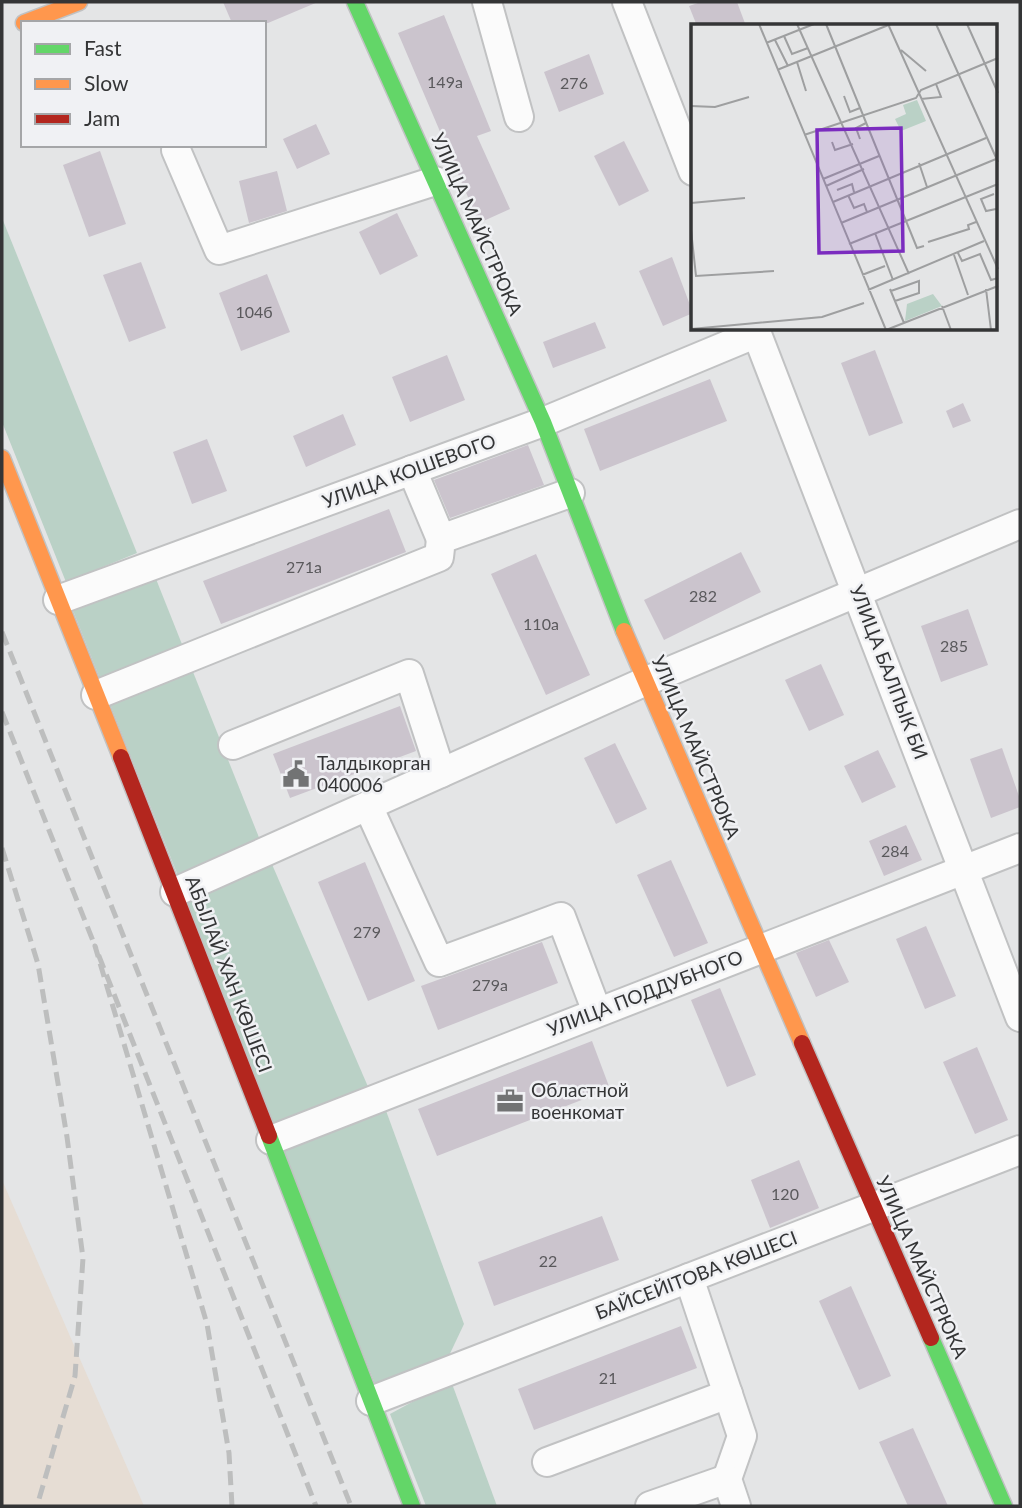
<svg xmlns="http://www.w3.org/2000/svg" width="1022" height="1508" font-family="Lato,sans-serif">
	<style>
		.industrial { fill: #e6ddd4 }
		.green { fill: #bad1c6 }
		.building { fill: #cbc4cd }
		.lines { fill: none; stroke-linecap: round; stroke-linejoin: round }
		.street-casing { stroke: #c1c2c3; stroke-width: 32 }
		.fast-casing { stroke: #c1c2c3; stroke-width: 19 }
		.slow-casing { stroke: #c1c2c3; stroke-width: 19 }
		.jam-casing { stroke: #c1c2c3; stroke-width: 19 }
		.street { stroke: #fbfbfb; stroke-width: 28 }
		.fast { stroke: #63d668; stroke-width: 16 }
		.slow { stroke: #ff974d; stroke-width: 16 }
		.jam { stroke: #b3261e; stroke-width: 16 }
		.rail { stroke: #bdbebe; stroke-width: 5; stroke-dasharray: 14 7; stroke-linecap: butt }
		.labels { text-anchor: middle; stroke-width: 5; stroke-linejoin: round; paint-order: stroke }
		.number-label { font-size: 16px; fill: #5a595c }
		.street-label { font-size: 19px; fill: #343536; stroke: #f0f1f4 }
		.poi-label { font-size: 19px; fill: #343536; stroke: #f0f1f4; text-anchor: start }
		.inset-road { fill: none; stroke: #9e9fa0; stroke-width: 2 }
		.view { fill: #7b2cbf; fill-opacity: 0.15; stroke: #7b2cbf; stroke-width: 3.5 }
		.inset-edge { fill: none; stroke: #343536; stroke-width: 3.5 }
	</style>
	<rect width="100%" height="100%" fill="#e4e5e6"/>
	<polygon class="industrial" points="2,1180 144,1506 2,1506"/>
	<g class="green">
		<polygon points="2,218 137,553 66,582 2,422"/>
		<polygon points="156,579 262,845 178,876 70,603"/>
		<polygon points="271,862 369,1089 276,1130 185,899"/>
		<polygon points="381,1097 464,1324 446,1362 377,1389 280,1146"/>
		<polygon points="451,1381 497,1506 426,1506 390,1414"/>
	</g>
	<g class="building">
		<polygon points="223,2 318,2 268,23 232,23"/>
		<polygon points="701,2 737,2 746,26 697,26 689,6"/>
		<polygon points="444,15 491,131 477,136 510,209 479,223 398,33"/>
		<polygon points="589,54 604,94 559,112 544,72"/>
		<polygon points="316,124 330,154 297,169 283,139"/>
		<polygon points="624,141 649,191 619,206 594,156"/>
		<polygon points="100,151 126,224 89,237 63,165"/>
		<polygon points="277,171 287,211 249,223 239,181"/>
		<polygon points="397,213 418,256 380,275 359,232"/>
		<polygon points="672,257 693,313 663,326 639,271"/>
		<polygon points="141,262 166,328 129,342 103,275"/>
		<polygon points="267,274 290,332 241,351 219,293"/>
		<polygon points="595,322 606,348 553,368 543,342"/>
		<polygon points="875,350 903,423 869,436 841,363"/>
		<polygon points="447,355 465,400 410,422 392,377"/>
		<polygon points="710,379 727,421 600,471 584,429"/>
		<polygon points="963,403 971,421 953,428 946,411"/>
		<polygon points="343,414 356,445 306,467 293,436"/>
		<polygon points="207,439 227,491 192,504 173,452"/>
		<polygon points="528,445 544,485 450,518 434,480"/>
		<polygon points="389,509 406,552 221,624 203,581"/>
		<polygon points="741,552 761,592 664,640 644,600"/>
		<polygon points="536,554 590,675 546,695 491,574"/>
		<polygon points="968,609 988,665 941,682 921,626"/>
		<polygon points="821,664 844,715 809,731 785,680"/>
		<polygon points="400,706 416,751 290,798 273,754"/>
		<polygon points="615,743 647,809 616,824 584,758"/>
		<polygon points="1002,748 1020,799 1020,807 991,818 970,759"/>
		<polygon points="878,750 896,787 862,803 844,766"/>
		<polygon points="906,825 922,860 884,876 869,841"/>
		<polygon points="671,860 708,943 674,957 637,875"/>
		<polygon points="365,862 415,981 368,1001 318,882"/>
		<polygon points="926,926 956,996 925,1009 896,939"/>
		<polygon points="829,940 849,982 816,997 796,953"/>
		<polygon points="542,942 558,983 438,1030 421,986"/>
		<polygon points="720,988 756,1075 727,1087 691,1000"/>
		<polygon points="592,1041 610,1089 437,1156 418,1109"/>
		<polygon points="977,1047 1008,1120 975,1134 943,1062"/>
		<polygon points="799,1160 819,1208 770,1228 751,1180"/>
		<polygon points="602,1216 619,1260 494,1306 478,1262"/>
		<polygon points="851,1286 891,1376 859,1390 819,1301"/>
		<polygon points="681,1326 697,1368 534,1430 518,1389"/>
		<polygon points="913,1428 948,1506 908,1506 879,1442"/>
	</g>
	<g class="lines">
		<defs>
			<g id="street">
				<polyline points="487,2 519,117"/>
				<polyline points="627,2 693,171"/>
				<polyline points="176,150 219,250 435,181"/>
				<polyline points="755,329 1020,1017"/>
				<polyline points="412,470 441,539"/>
				<polyline points="58,600 543,422 757,333"/>
				<polyline points="96,695 439,557 441,539 570,493"/>
				<polyline points="233,745 409,674 441,773"/>
				<polyline points="368,806 439,962 561,917 597,1012"/>
				<polyline points="175,892 644,682 1020,524"/>
				<polyline points="271,1140 1020,848"/>
				<polyline points="689,1278 742,1436 727,1479 736,1506"/>
				<polyline points="371,1401 1020,1150"/>
				<polyline points="547,1462 728,1394"/>
				<polyline points="650,1506 727,1479"/>
			</g>
			<g id="fast">
				<polyline points="355,2 543,422 624,631"/>
				<polyline points="269,1136 412,1506"/>
				<polyline points="931,1338 1004,1506"/>
			</g>
			<g id="slow">
				<polyline points="24,23 79,2"/>
				<polyline points="2,458 121,757"/>
				<polyline points="624,631 802,1043"/>
			</g>
			<g id="jam">
				<polyline points="121,757 269,1136"/>
				<polyline points="802,1043 931,1338"/>
			</g>
		</defs>
		<use href="#street" class="street-casing"/>
		<use href="#fast" class="fast-casing"/>
		<use href="#slow" class="slow-casing"/>
		<use href="#jam" class="jam-casing"/>
		<use href="#street" class="street"/>
		<use href="#fast" class="fast"/>
		<use href="#slow" class="slow"/>
		<use href="#jam" class="jam"/>
		<g class="rail">
			<polyline points="2,632 351,1506"/>
			<polyline points="2,712 95,946"/>
			<polyline points="2,848 38,964 67,1137 83,1258 75,1376 37,1506"/>
			<polyline points="232,1506 229,1453 207,1324 95,946 316,1506"/>
		</g>
	</g>
	<defs>
		<symbol id="civic-bare" viewBox="-9 -9 18 18"><path d="M-.6-6.5H3V-4.5H.6V-3L4-1V1h2V6H-6V1h2V-1L-.6-3ZM-1.2 2.5V6h2.4V2.5Z" fill="#727374" stroke="#f0f1f4" stroke-width="2.5" paint-order="stroke"/></symbol>
		<symbol id="office-bare" viewBox="-9 -9 18 18"><path d="M-6-3h4V-5.5h4V-3h4V5H-6ZM-1-4.5V-3h2v-1.5ZM-6 0V1H6V0Z" fill="#727374" stroke="#f0f1f4" stroke-width="2.5" paint-order="stroke"/></symbol>
	</defs>
	<g fill-rule="evenodd">
		<use href="#civic-bare" x="277" y="755" width="38" height="38"/>
		<use href="#office-bare" x="491" y="1082" width="38" height="38"/>
	</g>
	<g class="labels">
		<g class="number-label">
			<text x="445" y="88">149а</text>
			<text x="574" y="89">276</text>
			<text x="254" y="318">104б</text>
			<text x="304" y="573">271a</text>
			<text x="703" y="602">282</text>
			<text x="541" y="630">110а</text>
			<text x="954" y="652">285</text>
			<text x="895" y="857">284</text>
			<text x="367" y="938">279</text>
			<text x="490" y="991">279а</text>
			<text x="785" y="1200">120</text>
			<text x="548" y="1267">22</text>
			<text x="608" y="1384">21</text>
		</g>
		<g class="street-label">
			<text transform="translate(477 224) rotate(66)" y="7">УЛИЦА МАЙСТРЮКА</text>
			<text transform="translate(409 471) rotate(-20)" y="7">УЛИЦА КОШЕВОГО</text>
			<text transform="translate(889 672) rotate(69)" y="7">УЛИЦА БАЛПЫК БИ</text>
			<text transform="translate(696 747) rotate(67)" y="7">УЛИЦА МАЙСТРЮКА</text>
			<text transform="translate(229 974) rotate(69)" y="7">АБЫЛАЙ ХАН КӨШЕСІ</text>
			<text transform="translate(645 993) rotate(-21)" y="7">УЛИЦА ПОДДУБНОГО</text>
			<text transform="translate(922 1267) rotate(66)" y="7">УЛИЦА МАЙСТРЮКА</text>
			<text transform="translate(696 1275) rotate(-21)" y="7">БАЙСЕЙІТОВА КӨШЕСІ</text>
		</g>
		<g class="poi-label">
			<text x="317" y="770">Талдыкорган<tspan x="317" dy="22">040006</tspan></text>
			<text x="531" y="1097">Областной<tspan x="531" dy="22">военкомат</tspan></text>
		</g>
	</g>
	<g transform="translate(691 24)">
		<rect width="306" height="306" fill="#e4e5e6"/>
		<path d="M226,76l9,21 -25,10 -6,-12 11,-5 -3,-9zM242,270l9,12 -37,15 2,-17z" fill="#bad1c6"/>
		<path class="inset-road" d="M68,0l127,306M106,0l112,250M135,0l91,224 7,-2M197,0l110,245M245,0l62,138M276,0l31,69M93,12l8,18 16,-6M84,16l13,26M75,19l48,-19M210,26l25,21M106,38l9,29M86,46l114,-46M153,72l6,16 10,-4M230,75l20,-2 -5,-13M0,82l24,1 34,-10M113,111l112,-37 5,-8 77,-32M169,115l-4,-11 10,-5M141,118l3,8 18,-6M228,139l8,24M132,155l56,-23M135,162l38,-17M146,166l15,-6 2,8M303,170l-13,5 5,12 10,-2M157,171l6,13 10,-4 3,8M142,178l153,-64M0,179l54,-5M150,199l155,-64M0,206l5,46 78,-5M184,209l18,47M237,218l41,-13 -1,-4 8,-3M158,220l149,-60M267,229l4,8 18,-7 11,26 7,-2M263,231l14,40M171,251l23,-9M199,265l14,34M295,265l5,41M177,266l116,-49M200,267l28,-10v12l-24,8M251,282l9,24M0,305l131,-12 42,-14M195,306l112,-44"/>
		<path class="view" d="M210,104l2,123 -84,2 -2,-123z"/>
		<rect width="306" height="306" class="inset-edge"/>
	</g>
	<rect width="1022" height="1508" fill="none" stroke="#343536" stroke-width="7"/>
	<rect x="21" y="21" width="245" height="126" fill="#f0f1f4" stroke="#a5a6a8" stroke-width="2"/>
	<rect x="35" y="44" width="35" height="10" fill="#63d668" stroke="#a5a6a8" stroke-width="2"/>
	<text x="84" y="56" font-size="21" fill="#343536">Fast</text>
	<rect x="35" y="79" width="35" height="10" fill="#ff974d" stroke="#a5a6a8" stroke-width="2"/>
	<text x="84" y="91" font-size="21" fill="#343536">Slow</text>
	<rect x="35" y="114" width="35" height="10" fill="#b3261e" stroke="#a5a6a8" stroke-width="2"/>
	<text x="84" y="126" font-size="21" fill="#343536">Jam</text>
</svg>
